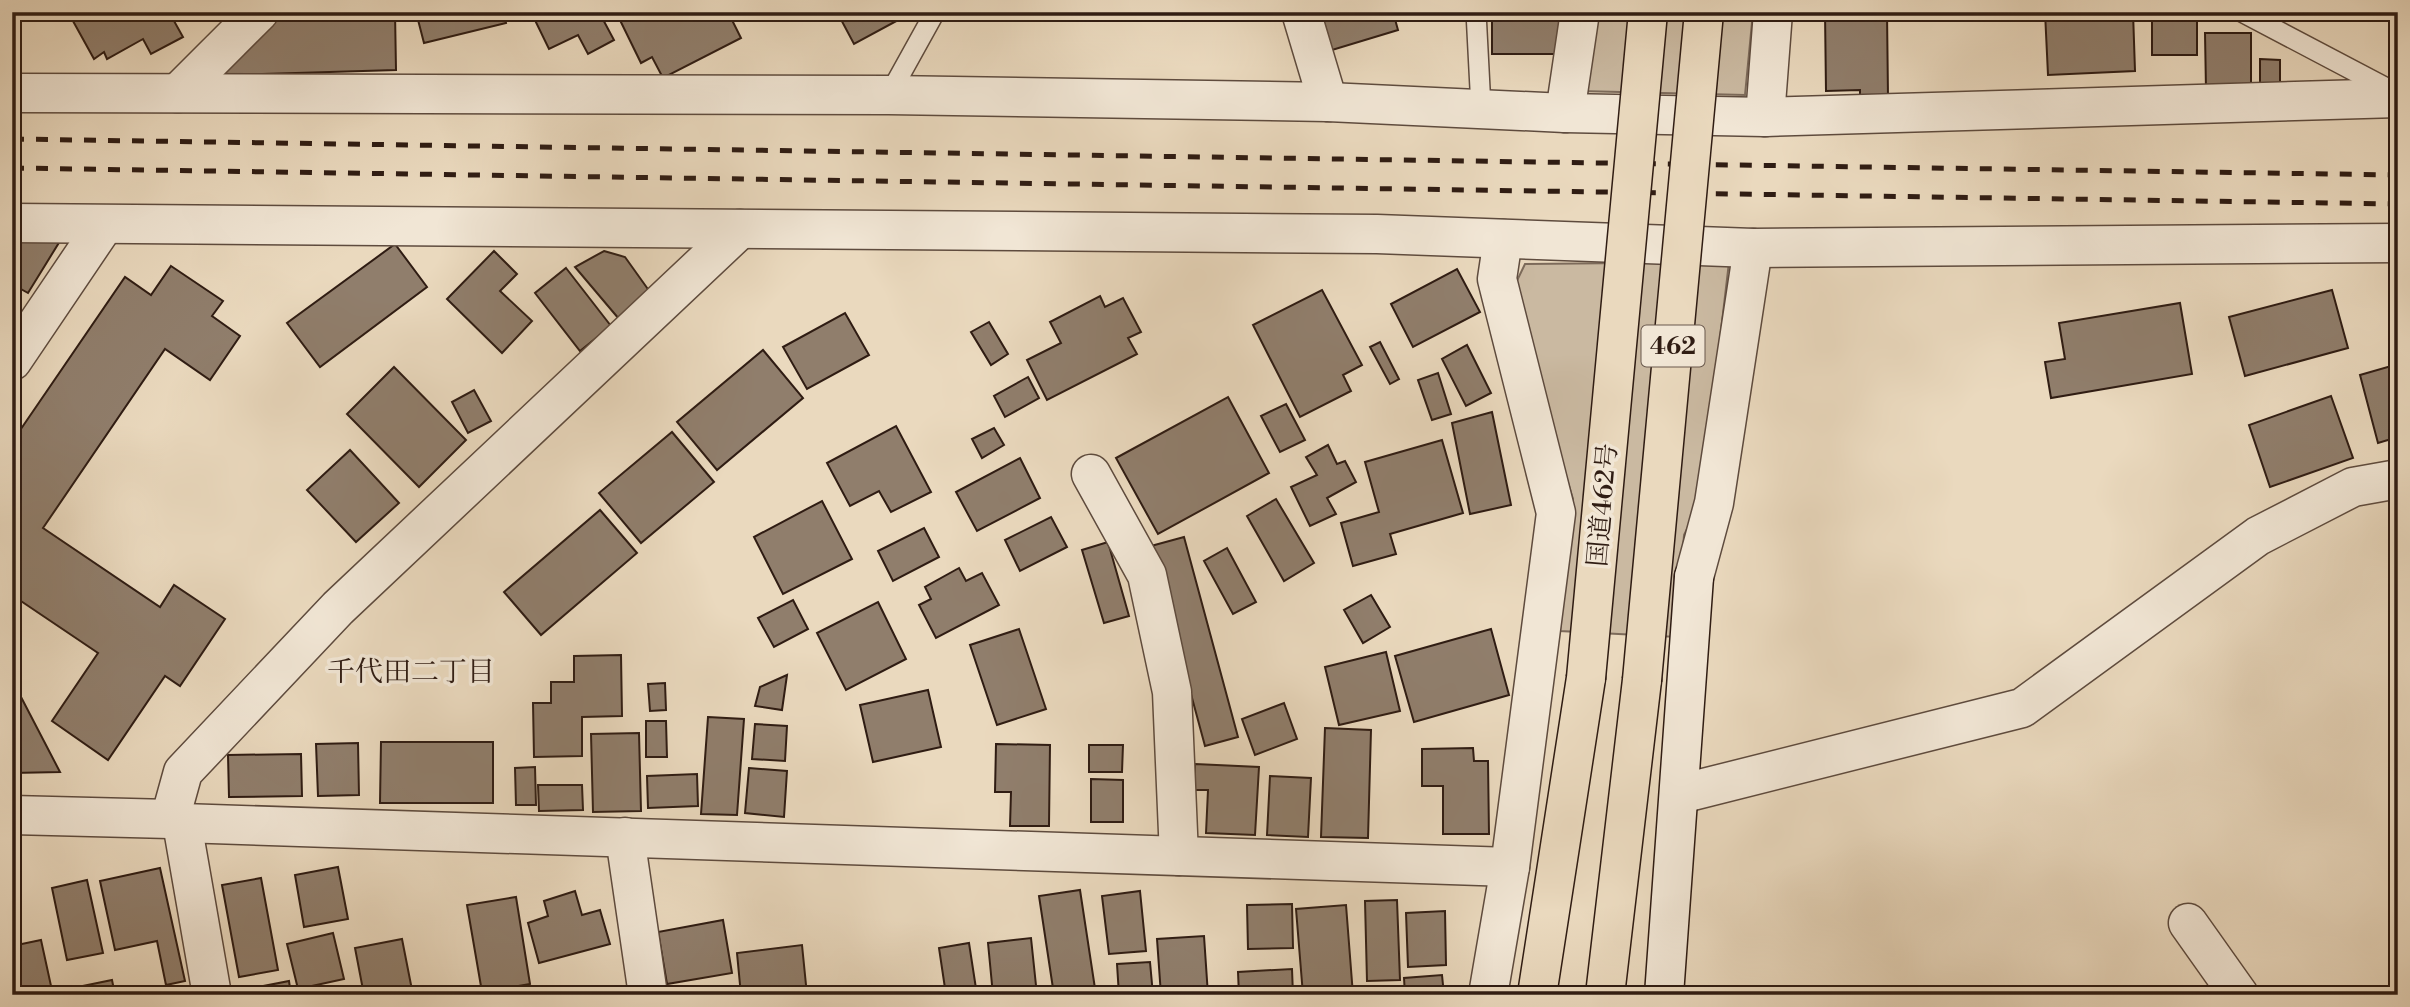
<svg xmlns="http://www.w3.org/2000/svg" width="2410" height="1007" font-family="'Libre Bodoni','Noto Serif JP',serif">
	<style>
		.green { fill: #cab9a1; stroke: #7c6a5a; stroke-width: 2 }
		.building { fill: #907e6c; stroke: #2f1c13; stroke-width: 2 }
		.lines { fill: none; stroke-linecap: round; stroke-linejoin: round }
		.lane-casing { stroke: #5e4b3e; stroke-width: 22 }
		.street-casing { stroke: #5e4b3e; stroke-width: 41 }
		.secondary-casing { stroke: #2f1c13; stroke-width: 41 }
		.highway-casing { stroke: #2f1c13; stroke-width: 41 }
		.lane { stroke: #f1e6d5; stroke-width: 19 }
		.street { stroke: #f1e6d5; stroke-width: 38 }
		.secondary { stroke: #f1e6d5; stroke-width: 38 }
		.highway { stroke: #ead9be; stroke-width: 38 }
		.rail { stroke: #2f1c13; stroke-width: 5; stroke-dasharray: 12 12; stroke-linecap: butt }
		.highway-bridge-casing { stroke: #2f1c13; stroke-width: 41; stroke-linecap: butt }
		.highway-bridge { stroke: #ead9be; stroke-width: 38 }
		.labels { text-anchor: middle; stroke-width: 7; stroke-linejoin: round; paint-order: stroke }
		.shield { fill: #f1e6d5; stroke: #69594d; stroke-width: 2 }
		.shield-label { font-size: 24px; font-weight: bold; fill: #2f1c13 }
		.street-label { font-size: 26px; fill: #2f1c13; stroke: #f1e6d5 }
		.neighbourhood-label { font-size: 28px; fill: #2f1c13; stroke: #f1e6d5 }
	</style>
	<rect width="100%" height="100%" fill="#ead9be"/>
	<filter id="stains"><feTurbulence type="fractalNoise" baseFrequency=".00286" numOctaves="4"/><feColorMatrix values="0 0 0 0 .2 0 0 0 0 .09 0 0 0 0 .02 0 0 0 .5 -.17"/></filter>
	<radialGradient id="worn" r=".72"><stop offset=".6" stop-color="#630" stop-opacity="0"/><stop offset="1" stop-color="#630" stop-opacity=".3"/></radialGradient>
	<g class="green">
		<polygon points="1590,12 1753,12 1745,95 1579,91"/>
		<polygon points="1729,262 1701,501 1684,535 1677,637 1560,631 1573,499 1511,293 1525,264"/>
	</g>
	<g class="building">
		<polygon points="68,12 169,12 183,37 151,54 143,39 107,59 104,52 94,59"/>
		<polygon points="283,12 395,12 396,70 225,75 224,57 263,16 283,16"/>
		<polygon points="416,12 504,12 506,23 424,43"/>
		<polygon points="531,12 599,12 614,40 588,54 578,35 549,49"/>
		<polygon points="616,12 728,12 741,38 663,78 652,57 641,63"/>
		<polygon points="837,12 913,12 854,44"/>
		<polygon points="1321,12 1393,12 1398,30 1332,50"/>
		<rect x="1492" y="12" width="67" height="42"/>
		<polygon points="1825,12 1887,12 1888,97 1860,98 1860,90 1826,91"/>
		<polygon points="2045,12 2133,12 2135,71 2048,75"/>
		<rect x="2152" y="12" width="45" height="43"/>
		<polygon points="2205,33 2251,33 2251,89 2206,90"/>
		<polygon points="2260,59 2280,60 2280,91 2260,92"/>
		<polygon points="12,235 60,241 28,293 12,284"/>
		<polygon points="395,244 427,287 320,367 287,323"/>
		<polygon points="494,251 517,274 500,291 532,321 502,353 447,299"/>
		<polygon points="604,251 625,257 650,292 619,319 575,267"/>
		<polygon points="171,266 223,301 212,316 240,336 210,380 165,349 43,528 160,607 174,585 225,619 180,686 165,676 108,760 52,721 98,653 12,595 12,442 125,277 151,295"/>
		<polygon points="566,268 611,326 580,351 535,293"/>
		<polygon points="1457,269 1480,312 1413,347 1391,304"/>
		<polygon points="1322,290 1362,365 1343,375 1351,391 1300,417 1253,325"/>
		<polygon points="2332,290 2348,348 2245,376 2229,317"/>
		<polygon points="1100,296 1105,307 1123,298 1141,332 1128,338 1137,354 1047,400 1027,360 1061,343 1050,322"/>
		<polygon points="2180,303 2192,374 2051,398 2045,362 2065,359 2059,323"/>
		<polygon points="845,313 869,355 807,389 783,347"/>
		<polygon points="989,322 1008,354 991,365 971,332"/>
		<polygon points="1380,342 1399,379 1390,384 1370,347"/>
		<polygon points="1467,345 1491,393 1466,406 1442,359"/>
		<polygon points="763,350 803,398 717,470 677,422"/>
		<polygon points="2398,364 2398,437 2378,443 2360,375"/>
		<polygon points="394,367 466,440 419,487 347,414"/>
		<polygon points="1438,373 1451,414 1432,420 1418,380"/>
		<polygon points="1028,377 1039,398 1005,417 994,396"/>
		<polygon points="474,390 491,421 468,433 452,402"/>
		<polygon points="2331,396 2353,458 2270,487 2249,425"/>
		<polygon points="1228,397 1269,473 1158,534 1116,458"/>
		<polygon points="1286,404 1305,440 1280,452 1261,416"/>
		<polygon points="1492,412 1511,505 1470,514 1452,423"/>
		<polygon points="896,426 931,492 891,512 879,491 850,506 827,463"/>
		<polygon points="994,428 1004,445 982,458 972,439"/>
		<polygon points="672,432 714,482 641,543 599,493"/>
		<polygon points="1442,440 1463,513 1390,534 1396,554 1353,566 1341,523 1379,512 1365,462"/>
		<polygon points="1328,445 1337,464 1345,461 1356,482 1327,498 1336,514 1310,526 1291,487 1317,475 1306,457"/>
		<polygon points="350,450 399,503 356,542 307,490"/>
		<polygon points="1020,458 1040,498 977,531 956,492"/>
		<polygon points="1276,499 1314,563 1284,581 1247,516"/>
		<polygon points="822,501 852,559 783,594 754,537"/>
		<polygon points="600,510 637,553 541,635 504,592"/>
		<polygon points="1051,517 1067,547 1020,571 1005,540"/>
		<polygon points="924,528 939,557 893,581 878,551"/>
		<polygon points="1184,537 1238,737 1205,746 1151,546"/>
		<polygon points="1108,542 1129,616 1104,623 1082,550"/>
		<polygon points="1227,548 1256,602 1233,614 1204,561"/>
		<polygon points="959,568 966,581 982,573 999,605 936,638 919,605 931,599 925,587"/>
		<polygon points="1371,595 1390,627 1363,643 1344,610"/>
		<polygon points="793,600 808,629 774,647 758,618"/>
		<polygon points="878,602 906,659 846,690 817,633"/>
		<polygon points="1019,629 1046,709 997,725 970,645"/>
		<polygon points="1491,629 1509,695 1414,722 1395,656"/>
		<polygon points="1386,652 1400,711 1339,725 1325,667"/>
		<polygon points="621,655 622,716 582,717 582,756 534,757 533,703 551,703 551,682 574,682 574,656"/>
		<polygon points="787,675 782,710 755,706 760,687"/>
		<polygon points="665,683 666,710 650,711 648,684"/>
		<polygon points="928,690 941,747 873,762 860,705"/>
		<polygon points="21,697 60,772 12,773 12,698"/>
		<polygon points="1284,703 1297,739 1255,755 1242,719"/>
		<polygon points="708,717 744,719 737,815 701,814"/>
		<polygon points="646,721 666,721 667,757 646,757"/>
		<polygon points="755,724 787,726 785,761 752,759"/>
		<polygon points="1325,728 1371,730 1368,838 1321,837"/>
		<polygon points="639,733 641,811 593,812 591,734"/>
		<polygon points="381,742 493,742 493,803 380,803"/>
		<polygon points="358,743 359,795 318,796 316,744"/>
		<polygon points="996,744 1050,745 1049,826 1010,826 1011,792 995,792"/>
		<polygon points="1089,745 1123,745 1122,772 1089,772"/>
		<polygon points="1473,748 1474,761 1488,761 1489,834 1443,834 1443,786 1422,786 1422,749"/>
		<polygon points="301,754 302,796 229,797 228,755"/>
		<polygon points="1195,764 1259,767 1255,835 1206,833 1208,790 1194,790"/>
		<polygon points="535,767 536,805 516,805 515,768"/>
		<polygon points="749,768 787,771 784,817 745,813"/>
		<polygon points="697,774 698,806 648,808 647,776"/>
		<polygon points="1270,776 1311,778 1308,837 1267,835"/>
		<polygon points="1091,779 1123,780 1123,822 1091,822"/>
		<polygon points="538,785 582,785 583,810 539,811"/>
		<polygon points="338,867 348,919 304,927 295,875"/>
		<polygon points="160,868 185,981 166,985 157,941 115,950 100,881"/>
		<polygon points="261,878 278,970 239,977 222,885"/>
		<polygon points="87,880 103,953 67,960 52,888"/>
		<polygon points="1080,890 1096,995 1054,995 1039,896"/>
		<polygon points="575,891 582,915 600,910 610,944 539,963 528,923 548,916 544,901"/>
		<polygon points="1140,891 1146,951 1109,954 1102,896"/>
		<polygon points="516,897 530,984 482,992 467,905"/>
		<polygon points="1397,900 1400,980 1367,981 1365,901"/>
		<polygon points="1292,904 1293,948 1248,949 1247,905"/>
		<polygon points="1346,905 1353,995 1303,995 1296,909"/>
		<polygon points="1445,911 1446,965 1408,967 1406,913"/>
		<polygon points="723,920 732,973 667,984 658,932"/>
		<polygon points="333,933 344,979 298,989 287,944"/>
		<polygon points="1204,936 1208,995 1161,995 1157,939"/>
		<polygon points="1031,938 1037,995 993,995 988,943"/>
		<polygon points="402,939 413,995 364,995 355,948"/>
		<polygon points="41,940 53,995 12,995 12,946"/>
		<polygon points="969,943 977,995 946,995 939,948"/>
		<polygon points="802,945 807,995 741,995 737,953"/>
		<polygon points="1150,962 1153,995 1119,995 1117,964"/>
		<polygon points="1292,969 1293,995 1239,995 1238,972"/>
		<polygon points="1442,975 1444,995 1405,995 1404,978"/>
		<polygon points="112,980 115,995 70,995 68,989"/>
		<polygon points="289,981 291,995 239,995 238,991"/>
		<polygon points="934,986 935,995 882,995 882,992"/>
		<polygon points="618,988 620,995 577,995"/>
	</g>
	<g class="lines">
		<defs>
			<g id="lane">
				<polyline points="1476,12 1481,108"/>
				<polyline points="2242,12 2394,92"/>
				<polyline points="889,95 935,12"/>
			</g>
			<g id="street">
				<polyline points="1301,12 1328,102"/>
				<polyline points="12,93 889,95 1328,102 1565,113 1765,117 2398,98"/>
				<polyline points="178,93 259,12"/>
				<polyline points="1565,113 1580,12"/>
				<polyline points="1765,117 1773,12"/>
				<polyline points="12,223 1377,234 1753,248 2398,243"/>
				<polyline points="12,361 104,225"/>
				<polyline points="1091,474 1147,575 1172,692 1179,856"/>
				<polyline points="1694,577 1714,503 1753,248"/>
				<polyline points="1680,794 2022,708 2258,536 2353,487 2398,479"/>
				<polyline points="12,815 170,819 182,823 1510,867"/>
				<polyline points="170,819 183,772 338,608 740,229"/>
				<polyline points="182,823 212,995"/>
				<polyline points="625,837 648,995"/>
				<polyline points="2188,923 2239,995"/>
				<polyline points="1488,995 1510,867 1556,513 1497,279 1503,239"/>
			</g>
			<polyline id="secondary" points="1664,995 1694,577"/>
			<g id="highway">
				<polyline points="1537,995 1586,678"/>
				<polyline points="1605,995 1642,680"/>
			</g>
		</defs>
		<use href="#lane" class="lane-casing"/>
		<use href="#street" class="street-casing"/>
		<use href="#secondary" class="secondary-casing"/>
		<use href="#highway" class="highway-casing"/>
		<use href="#lane" class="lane"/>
		<use href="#street" class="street"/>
		<use href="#secondary" class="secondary"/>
		<use href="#highway" class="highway"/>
		<g class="rail">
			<polyline points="12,139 2398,175"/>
			<polyline points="12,168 2398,204"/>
		</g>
		<defs>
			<g id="highway-bridge">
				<polyline points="1586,678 1648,12"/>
				<polyline points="1642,680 1704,12"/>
			</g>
		</defs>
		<use href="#highway-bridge" class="highway-bridge-casing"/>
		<use href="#highway-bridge" class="highway-bridge"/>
	</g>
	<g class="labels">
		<rect class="shield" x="1641.5" y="325.5" width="63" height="41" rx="5"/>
		<g class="shield-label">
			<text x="1673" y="354">462</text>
		</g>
		<g class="street-label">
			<text transform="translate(1602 505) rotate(-85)" y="9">国道462号</text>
		</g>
		<g class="neighbourhood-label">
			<text x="411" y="681">千代田二丁目</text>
		</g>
	</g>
	<rect width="2410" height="1007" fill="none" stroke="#ead9be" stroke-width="42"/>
	<rect x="14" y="14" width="2382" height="979" fill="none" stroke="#2f1c13" stroke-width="3.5"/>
	<rect x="21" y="21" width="2368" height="965" fill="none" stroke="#2f1c13" stroke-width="2"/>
	<rect width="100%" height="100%" filter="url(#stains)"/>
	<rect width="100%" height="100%" fill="url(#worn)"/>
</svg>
